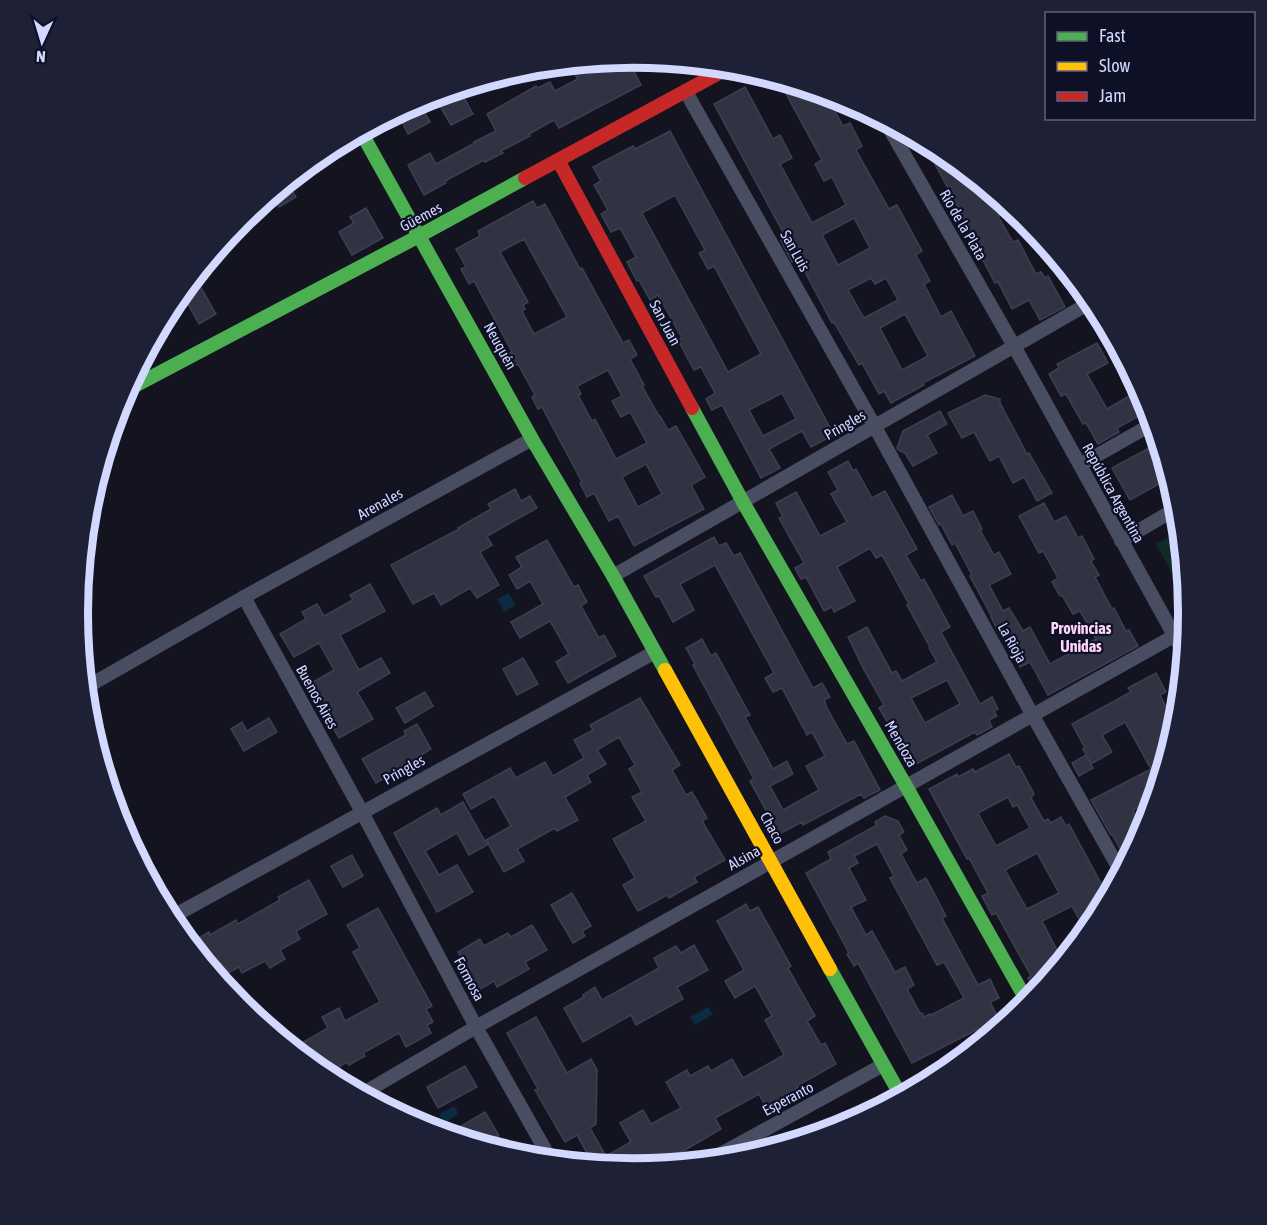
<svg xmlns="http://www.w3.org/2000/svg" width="1267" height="1225" font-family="'Asap Condensed',sans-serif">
  <rect width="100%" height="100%" fill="#131420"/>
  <polygon fill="#112b26" points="1181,530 1188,602 1156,544"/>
  <g fill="#0a2b40">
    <polygon points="509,593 516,605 504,612 497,599"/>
    <polygon points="708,1007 713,1014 695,1025 690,1017"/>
    <polygon points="454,1106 459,1114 444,1123 439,1114"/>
  </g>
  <g fill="#313242" stroke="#3e3f53" stroke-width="1.5" fill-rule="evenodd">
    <polygon points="627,58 641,85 559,128 554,120 529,134 530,136 501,151 503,153 485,162 484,160 445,181 446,183 424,195 408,165 430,153 436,164 475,143 474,142 496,131 487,114 536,86 538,88 550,82 555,91 578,79 574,73 593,63 595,67 610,59"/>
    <path d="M778,79L819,91L823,99L827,97L843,126L850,123L862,146L856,150L889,209L897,205L922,251L916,255L930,281L924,284L941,317L951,311L975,356L923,383L924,385L891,403L884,391L879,394L862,363L859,365L834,322L832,323L798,259L792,262L781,241L786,238L714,104L745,87L773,139L780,135L792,158L780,164L812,223L846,205L832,177L824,181L815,164L822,160ZM854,218L870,248L838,265L822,235ZM871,278L875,284L886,278L898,300L864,318L848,290ZM905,314L928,356L902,370L880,328Z"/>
    <polygon points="462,94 473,114 451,125 440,106"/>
    <polygon points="418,101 430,122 408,134 397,112"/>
    <path d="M670,131L834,435L811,447L802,431L769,449L780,468L761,478L722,405L712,410L706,399L715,393L701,367L694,370L678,340L682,338L658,295L650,300L639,280L637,281L627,262L636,257L620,228L611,232L601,214L608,210L594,185L601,181L593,167L633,146L635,149ZM675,195L705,250L699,253L708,269L714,266L761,354L728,372L642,213ZM782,393L796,419L763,436L749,410Z"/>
    <polygon points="922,140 942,151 1010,207 1005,209 1006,212 998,216 1013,242 1018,240 1036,274 1041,272 1045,278 1048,276 1065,307 1040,320 1029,300 1012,309 998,282 995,283 975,245 978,244"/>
    <polygon points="288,183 296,197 279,207 272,194"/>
    <path d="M533,201L537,208L545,204L580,269L582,268L623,343L629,340L637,355L630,359L644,385L642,386L659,416H660L668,430L676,426L705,477L691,485L704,509L634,546L618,516L609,521L594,493L587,497L580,483L582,482L542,407L538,409L532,397L535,395L518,364L515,366L508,354L512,352L474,281L469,284L461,269L466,267L456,249L480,236L478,231ZM524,239L567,317L534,334L522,311L525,309L523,305L528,302L500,252ZM608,370L622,396L612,401L621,417L630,412L647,443L616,459L595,419L592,421L578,395L581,394L577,386ZM646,464L662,494L638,507L622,477Z"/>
    <polygon points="366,208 383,238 352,255 339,232 354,223 350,217"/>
    <polygon points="200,286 216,314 199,324 183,295"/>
    <polygon points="1097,343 1108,363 1087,374 1107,409 1141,389 1147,400 1150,410 1117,428 1119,432 1098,444 1086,423 1083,424 1066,394 1061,396 1049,374 1059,368 1057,364"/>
    <polygon points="985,395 1000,399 1000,403 1027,454 1029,453 1052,493 1037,501 1024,477 1013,483 999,456 990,461 974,432 962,438 948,413"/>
    <polygon points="940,411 947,424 927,435 937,453 913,466 905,453 898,450 897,448 903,431"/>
    <polygon points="1160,442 1170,478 1130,500 1112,468"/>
    <path d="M848,461L853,471L856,469L872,498L885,491L917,549L906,555L921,581L924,579L950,627L941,632L980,704L992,697L998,709L994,711L997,716L989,720L992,727L977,735L975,732L916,764L893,722L889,725L879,708L884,705L864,670L848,637L867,627L892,673L896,671L902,681L937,662L929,648L930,647L907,605L909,604L882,555L876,558L870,548L837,567L855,601L834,612L832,607L824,611L806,577L801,579L795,568L804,563L779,518L783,517L776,503L796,492L820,536L847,522L831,494L838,490L828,472ZM947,680L960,704L925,723L911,698Z"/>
    <polygon points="515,489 521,501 530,496 537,508 487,536 492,545 480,552 499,585 477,598 470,588 441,605 434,593 413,604 391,565 459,529 458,528 491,509 488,504"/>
    <polygon points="952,495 963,516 973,511 982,529 980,530 994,555 999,552 1011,574 989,585 1003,611 1009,608 1023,631 1030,627 1050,664 1096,639 1080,611 1073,614 1062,595 1060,596 1052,582 1058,578 1043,551 1039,553 1019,516 1044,503 1054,522 1066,516 1078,538 1082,536 1094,559 1091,561 1099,575 1095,577 1112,609 1114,608 1126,631 1129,630 1138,646 1048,695 1030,662 1020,667 1002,634 1000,635 991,617 992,617 970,576 972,575 955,543 952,545 941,524 939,525 929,507"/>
    <polygon points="714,537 719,546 726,543 734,556 740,553 813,688 822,683 830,697 824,700 827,708 847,744 854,741 880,790 864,798 861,794 803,825 802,822 779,834 750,781 754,779 693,665 695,664 686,648 702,639 711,656 716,653 750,715 745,717 773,769 787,761 793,774 770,786 783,810 819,790 806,766 825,756 812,732 807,735 782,688 773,692 765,678 774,673 715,565 680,584 694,610 673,622 659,596 656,597 644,576"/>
    <polygon points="547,540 574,587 578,585 587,602 581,606 599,638 604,635 616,656 568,683 556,662 569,654 550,621 520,638 511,622 543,604 530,581 517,589 509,575 522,567 516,557"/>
    <polygon points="370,584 385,611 340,635 359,670 381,658 390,673 357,692 373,719 339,738 308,685 334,670 319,643 294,657 280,634 306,619 302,612 317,604 324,616 353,600 350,595"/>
    <polygon points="523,658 538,684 517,695 503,669"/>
    <polygon points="1156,673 1166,692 1160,695 1176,727 1155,799 1133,810 1144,831 1127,862 1112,834 1111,835 1091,800 1151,769 1125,722 1102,735 1112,752 1091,764 1083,749 1085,748 1072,724 1131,692 1128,688"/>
    <polygon points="425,692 433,706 405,723 396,708"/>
    <polygon points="640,698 680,765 672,770 686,795 692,792 707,818 702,821 725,860 694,877 697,882 669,898 667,895 638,911 623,885 635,878 613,839 646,821 632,797 642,792 629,769 635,765 619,737 597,750 606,764 587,775 591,782 565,797 578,820 557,831 555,828 517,849 524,861 504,872 486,840 511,826 494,796 471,809 463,794 510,768 516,778 545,762 553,776 584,758 574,740 593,730 590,725"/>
    <polygon points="269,718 277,732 244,751 231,729 242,722 247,731"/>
    <polygon points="417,724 431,749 408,763 409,764 376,783 362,759 406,735 404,731"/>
    <path d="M1009,754L1016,767L1019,766L1034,794L1031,798L1044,821L1048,819L1051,823L1061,817L1066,826L1069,824L1102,885L1104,883L1110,894L1095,921L1086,932L1072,906L1042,921L1059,954L1052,958L1057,968L1040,988L1035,991L1028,978L1031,976L996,913L992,915L982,896L988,893L969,858L967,859L929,789L957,774L958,777L973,769L975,772ZM1008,797L1013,807L1017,805L1030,828L996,846L978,813ZM1037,853L1059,893L1027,909L1005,870Z"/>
    <polygon points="1086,755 1093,768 1079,776 1072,763"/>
    <polygon points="463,802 487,845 469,855 457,833 425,851 439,875 457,865 473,892 437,912 394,833 437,808 441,815"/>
    <path d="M885,816L898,821L904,832L899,835L907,850L901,854L917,883L926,878L946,916L942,918L978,985L990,979L999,998L990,1002L1002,1025L986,1039L980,1028L912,1063L858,963L854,966L847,954L849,953L806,873L831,859L828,852L877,825L875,822ZM877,844L894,876L890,878L937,965L944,962L964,998L931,1015L930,1014L924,1017L922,1013H920L907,989L914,985L905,967L895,972L872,931L866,935L851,907L866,900L849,868L858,863L854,856Z"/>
    <polygon points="352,855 363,876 343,887 331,866"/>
    <polygon points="309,880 327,914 296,931 300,939 280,950 285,959 270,968 265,961 242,973 239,967 218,978 189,943 209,932 210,935 236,920 238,924 280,900 278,897"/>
    <polygon points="572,893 591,926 582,931 585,936 573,943 551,905"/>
    <polygon points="746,904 750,911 758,907 791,966 788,968 815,1016 807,1021 821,1045 825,1043 836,1064 797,1086 798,1088 766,1107 759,1094 715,1118 721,1129 658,1166 633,1168 593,1164 577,1135 565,1142 535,1090 538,1089 507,1033 536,1017 567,1073 591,1059 597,1070 596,1124 590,1128 606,1156 631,1142 620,1123 643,1110 651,1124 681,1108 666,1082 687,1070 690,1076 708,1066 711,1071 732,1059 743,1078 784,1055 765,1020 772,1016 755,986 735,998 725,981 744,970 717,921"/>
    <polygon points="378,908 432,1006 426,1009 433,1022 427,1025 431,1033 406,1047 399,1033 363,1053 365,1056 349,1065 347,1062 325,1075 293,1048 328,1028 322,1017 339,1008 345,1021 380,1002 353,952 360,948 347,925"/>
    <polygon points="532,925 547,950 525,962 529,969 497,987 494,981 479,990 458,952 480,939 484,946 508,933 511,937"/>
    <polygon points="694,945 708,970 677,987 683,999 636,1025 631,1015 583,1042 564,1008 584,997 583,995 595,987 602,1000 659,968 654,958 676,946 681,953"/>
    <polygon points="465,1066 477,1087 438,1108 427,1087"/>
    <polygon points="485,1112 499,1136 483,1145 461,1138 456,1129"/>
  </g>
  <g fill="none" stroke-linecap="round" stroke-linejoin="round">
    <g stroke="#484d61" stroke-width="14">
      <polyline points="686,92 875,427 1033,716 1121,872"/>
      <polyline points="884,119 1014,346 1185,655"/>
      <polyline points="1080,465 1154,423"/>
      <polyline points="1121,541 1179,507"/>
      <polyline points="613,576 1093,301"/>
      <polyline points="244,597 362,812 476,1027 551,1160"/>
      <polyline points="85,688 244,597 532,439"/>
      <polyline points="170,918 655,652"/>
      <polyline points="362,1094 476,1027 1174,636"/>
      <polyline points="708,1161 883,1065"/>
    </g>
    <g stroke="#4caf50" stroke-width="14">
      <polyline points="361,132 532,439 613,576 665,670"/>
      <polyline points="125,391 419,236 525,178"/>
      <polyline points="692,408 743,502 906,786 1028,1003"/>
      <polyline points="830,969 901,1096"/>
    </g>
    <polyline stroke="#ffc107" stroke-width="14" points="665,670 830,969"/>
    <g stroke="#c62828" stroke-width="14">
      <polyline points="558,160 692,408"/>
      <polyline points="525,178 730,67"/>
    </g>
  </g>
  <g text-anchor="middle" stroke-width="4.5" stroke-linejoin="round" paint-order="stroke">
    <g font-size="15" fill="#d3d8ff" stroke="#0e1025">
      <text transform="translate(421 217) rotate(-28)" y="5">Güemes</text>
      <text transform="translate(963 225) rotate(60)" y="5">Río de la Plata</text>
      <text transform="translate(795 251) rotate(61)" y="5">San Luis</text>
      <text transform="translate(665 323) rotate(62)" y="5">San Juan</text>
      <text transform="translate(500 346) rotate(61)" y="5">Neuquén</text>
      <text transform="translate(845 425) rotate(-30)" y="5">Pringles</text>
      <text transform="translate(1113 493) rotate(61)" y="5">República Argentina</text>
      <text transform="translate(380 504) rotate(-29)" y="5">Arenales</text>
      <text transform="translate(1012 643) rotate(61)" y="5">La Rioja</text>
      <text transform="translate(317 697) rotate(61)" y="5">Buenos Aires</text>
      <text transform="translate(901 744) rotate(60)" y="5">Mendoza</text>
      <text transform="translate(404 770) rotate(-29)" y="5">Pringles</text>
      <text transform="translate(772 828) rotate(61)" y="5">Chaco</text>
      <text transform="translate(744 858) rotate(-29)" y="5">Alsina</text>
      <text transform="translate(469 979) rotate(62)" y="5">Formosa</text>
      <text transform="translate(788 1099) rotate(-28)" y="5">Esperanto</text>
    </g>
    <g font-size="16" font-weight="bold" fill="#ffd5fa" stroke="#0e1025">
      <text x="1081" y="634">Provincias<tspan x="1081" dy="18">Unidas</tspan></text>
    </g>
  </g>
  <path d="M0 0H1267V1225H0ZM88 613a545 545 0 1 1 1090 0a545 545 0 1 1-1090 0Z" fill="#1e2036" fill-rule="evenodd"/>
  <path fill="none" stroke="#d3d8ff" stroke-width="8" d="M88 613a545 545 0 1 1 1090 0a545 545 0 1 1-1090 0Z"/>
  <rect x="1045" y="12" width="210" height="108" fill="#0e1025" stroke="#5d607c" stroke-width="1.5"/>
  <rect x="1057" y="32" width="30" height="9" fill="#4caf50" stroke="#5d607c" stroke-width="1.5"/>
  <text x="1099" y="42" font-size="18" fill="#d3d8ff">Fast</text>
  <rect x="1057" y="62" width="30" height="9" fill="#ffc107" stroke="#5d607c" stroke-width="1.5"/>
  <text x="1099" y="72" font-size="18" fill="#d3d8ff">Slow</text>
  <rect x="1057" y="92" width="30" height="9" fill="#c62828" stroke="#5d607c" stroke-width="1.5"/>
  <text x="1099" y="102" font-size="18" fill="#d3d8ff">Jam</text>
  <g transform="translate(42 42) rotate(184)" stroke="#0e1025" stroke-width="4.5" paint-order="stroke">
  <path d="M0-4.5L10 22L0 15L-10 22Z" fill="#d3d8ff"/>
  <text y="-9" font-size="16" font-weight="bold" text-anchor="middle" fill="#d3d8ff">N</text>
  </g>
</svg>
